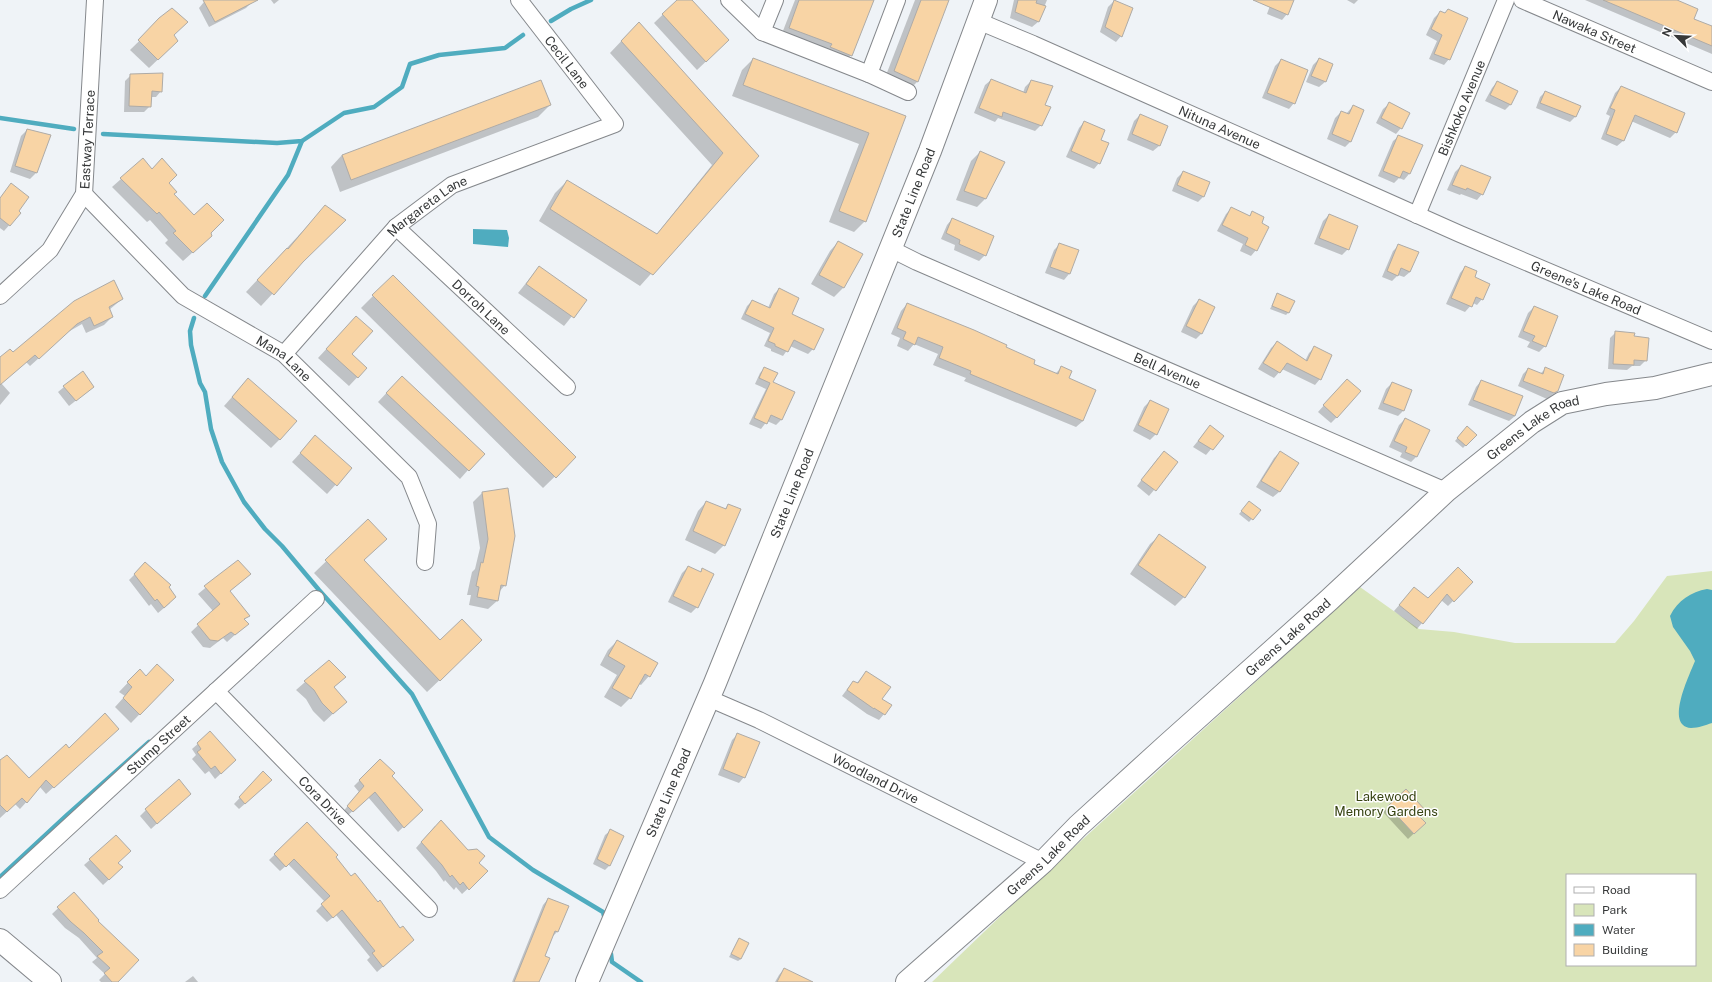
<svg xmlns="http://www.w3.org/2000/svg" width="1712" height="982" font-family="'Public Sans',sans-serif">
  <rect width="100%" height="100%" fill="#eff3f7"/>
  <path fill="#d8e5ba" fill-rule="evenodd" d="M1712,571V982H932L1038,880L1360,587L1419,629L1454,632L1515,643H1615L1634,621L1667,576ZM1567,875H1695V965H1567Z"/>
  <g fill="#4facbf">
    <polygon points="473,229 507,230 509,238 508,247 473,244"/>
    <path d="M1707,589L1712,590V723C1705,725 1699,728 1691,728C1664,726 1690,674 1695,661L1690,651L1673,627L1670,616C1678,600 1691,592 1707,589Z"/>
  </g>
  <g fill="#0003">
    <polygon points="210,0 250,0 251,3 246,8 209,27 199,8 204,2"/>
    <polygon points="271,0 279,0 274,4"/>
    <polygon points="678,0 691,0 719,49 697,70 654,23"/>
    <polygon points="795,0 873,0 851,55 843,64 781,36"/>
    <polygon points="915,0 948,0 917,82 906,93 883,83"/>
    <polygon points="1014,0 1047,0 1038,22 1032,27 1010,18"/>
    <polygon points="1272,0 1293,0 1287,14 1282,20 1267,14"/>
    <polygon points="1347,0 1358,0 1354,4"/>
    <polygon points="1585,0 1674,0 1693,19 1712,27 1712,54"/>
    <polygon points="1114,1 1121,36 1116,42 1100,32 1108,7"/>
    <polygon points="172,9 173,36 168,50 149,68 130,50"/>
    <polygon points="1440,12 1449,59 1444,65 1429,59 1437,41 1426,35 1434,18"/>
    <polygon points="627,35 757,156 640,286 539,221 555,193 567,181 656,235 712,165 610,53"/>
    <polygon points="753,59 905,116 865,221 854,232 829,222 859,144 732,96 742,70"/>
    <polygon points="1319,59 1325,82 1319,87 1306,82 1313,65"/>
    <polygon points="1281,60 1294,103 1289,109 1262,98 1275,66"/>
    <polygon points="131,75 161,91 156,97 151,97 150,106 144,112 124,112 125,81"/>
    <polygon points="991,80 1023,93 1025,87 1031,81 1044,105 1041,125 1035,131 998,118 995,122 974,113 985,85"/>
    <polygon points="1497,82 1517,92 1510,105 1505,110 1485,101 1492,88"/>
    <polygon points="1621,87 1676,132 1670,138 1631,121 1623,141 1617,146 1601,139 1610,116 1606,114 1615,93"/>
    <polygon points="1545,92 1579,107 1575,117 1570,122 1536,108 1540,97"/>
    <polygon points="1389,104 1401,128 1396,134 1376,123 1383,109"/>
    <polygon points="550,105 538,117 340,192 331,167 342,155"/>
    <polygon points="1353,106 1351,141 1345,147 1327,139 1335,118 1341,112 1346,114"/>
    <polygon points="1140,115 1167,126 1159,146 1153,151 1127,140 1134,121"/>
    <polygon points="1084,122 1100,141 1099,163 1094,169 1066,157 1079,128"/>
    <polygon points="27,130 50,136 36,173 30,179 10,172 21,136"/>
    <polygon points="1399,136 1421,145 1409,174 1404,180 1399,178 1394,183 1378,176 1393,141"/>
    <polygon points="980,152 986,198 977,207 956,200 971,161"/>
    <polygon points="1461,166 1482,194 1477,200 1461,194 1460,195 1447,190 1455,172"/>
    <polygon points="151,170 167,183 173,194 209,233 202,244 183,261 165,243 168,240 150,220 147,222 112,187 121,179"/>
    <polygon points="1183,172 1204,196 1198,202 1172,191 1177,178"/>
    <polygon points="11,185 17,212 20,213 4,231 0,228 0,198"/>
    <polygon points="326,206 302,262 261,306 246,292"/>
    <polygon points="1232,208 1249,216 1252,213 1260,224 1256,250 1251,256 1240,251 1243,244 1217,231 1226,214"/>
    <polygon points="1329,215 1357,227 1348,249 1342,255 1314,244 1323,221"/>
    <polygon points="952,219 985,255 979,261 954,250 955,245 941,239 947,225"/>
    <polygon points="838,242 862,255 843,288 834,297 811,284 830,251"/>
    <polygon points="1060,244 1078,251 1069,274 1064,280 1045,273 1054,250"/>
    <polygon points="1399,245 1410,272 1404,277 1398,275 1392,281 1382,277 1393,251"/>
    <polygon points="539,267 585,300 564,326 518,293"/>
    <polygon points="1465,267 1473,278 1482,299 1477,305 1473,303 1465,312 1446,304 1460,273"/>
    <polygon points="393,276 575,457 543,488 361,308"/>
    <polygon points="779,289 791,314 813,349 808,354 790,346 783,356 771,351 771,349 764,346 770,333 741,319 747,306 752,301 768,308 774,294"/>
    <polygon points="1277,295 1288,313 1286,315 1270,309"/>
    <polygon points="122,299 109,310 112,317 104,325 86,333 82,324 68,332 30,366 26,362 1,383 10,393 0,405 0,359"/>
    <polygon points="1199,300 1202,333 1196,339 1181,332 1193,306"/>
    <polygon points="907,304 1055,374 1061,368 1068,379 1083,421 1076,427 964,381 966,378 933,365 938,354 914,344 908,351 897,346 900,338 891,334 901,311"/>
    <polygon points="1534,307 1545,346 1539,352 1527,347 1530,342 1518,337 1528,313"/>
    <polygon points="356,317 351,354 366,368 349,386 318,358"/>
    <polygon points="1616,332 1633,337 1646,360 1640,366 1632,366 1627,370 1608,369 1610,338"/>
    <polygon points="1277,342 1305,361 1309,353 1314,348 1320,379 1315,385 1282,369 1274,378 1258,369 1271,348"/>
    <polygon points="765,368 772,383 794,393 781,420 776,425 767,421 761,429 749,424 766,389 755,384 760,373"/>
    <polygon points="1528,369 1540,374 1545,369 1557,391 1547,399 1518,386 1523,374"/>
    <polygon points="248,379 280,439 271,448 224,406"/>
    <polygon points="1481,381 1515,416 1509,421 1468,405 1476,387"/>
    <polygon points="1392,383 1403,411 1398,416 1378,409 1386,389"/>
    <polygon points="393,386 468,470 460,479 378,402"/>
    <polygon points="1341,386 1337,417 1331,423 1318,412"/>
    <polygon points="64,387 93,387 69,406 58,392"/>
    <polygon points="1150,401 1156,434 1150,440 1133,431 1144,407"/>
    <polygon points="1405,419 1416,457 1411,462 1400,457 1402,453 1389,447 1399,425"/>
    <polygon points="1210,426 1222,436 1206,455 1193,447"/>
    <polygon points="1464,430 1475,435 1463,448 1455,441"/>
    <polygon points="315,437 351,468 327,494 292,462"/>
    <polygon points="1280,452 1297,463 1279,492 1273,497 1256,487 1274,458"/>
    <polygon points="1158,458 1177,462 1149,496 1137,486"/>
    <polygon points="507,489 505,585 499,592 497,601 488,609 469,605 471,595 467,595 472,572 475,569 480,548 473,502 482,493"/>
    <polygon points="706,502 724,510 728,505 724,545 715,554 685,540 698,511"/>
    <polygon points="1247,505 1259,511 1249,522 1239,514"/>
    <polygon points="368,521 363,561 440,642 469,652 427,692 314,573"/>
    <polygon points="1159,536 1204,568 1184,597 1175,606 1130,574 1150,544"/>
    <polygon points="238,561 250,574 229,592 249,615 244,620 247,624 227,642 223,638 210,648 203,647 191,632 213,611 198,594"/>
    <polygon points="145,564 167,587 170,603 158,613 151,604 149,606 129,580"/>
    <polygon points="688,567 699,573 703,569 697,607 691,613 668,602 682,573"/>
    <polygon points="1472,582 1448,606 1441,600 1417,629 1394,611 1414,588 1428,599"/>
    <polygon points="617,641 649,676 641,685 639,684 630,698 621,707 604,697 617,675 600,665 608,650"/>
    <polygon points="329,661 344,677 333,688 337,710 324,722 313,711 306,699 296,690"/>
    <polygon points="139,671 145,677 173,680 131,723 115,707 125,696 119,692"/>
    <polygon points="866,672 881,700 884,714 879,720 867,714 842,696 848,688 853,682 856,684"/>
    <polygon points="210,733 229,766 215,779 209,771 205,774 192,759 196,755 192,749"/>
    <polygon points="738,734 744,777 739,783 718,775 732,740"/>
    <polygon points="111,735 46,794 40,787 20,809 15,804 0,818 0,762 28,779 69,749"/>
    <polygon points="380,760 416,815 398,832 368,797 346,817 342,813 359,792 354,786"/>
    <polygon points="263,773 265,786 239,809 234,804"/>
    <polygon points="1405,791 1419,817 1425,823 1408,839 1383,812"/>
    <polygon points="184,799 151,829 140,816 146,810"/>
    <polygon points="307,824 407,945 377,972 367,960 370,957 336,915 327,922 316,911 325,902 288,864 280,871 269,860"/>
    <polygon points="435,826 487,871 462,894 456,887 454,890 445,880 444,882 436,871 416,848"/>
    <polygon points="610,831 623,837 609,866 605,870 593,864 605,835"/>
    <polygon points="116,837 116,873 103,885 84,865"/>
    <polygon points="74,893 97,921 116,982 101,982 99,980 105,974 92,962 97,958 79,938 65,928 52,914"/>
    <polygon points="548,899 568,907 557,932 551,938 543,956 538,982 512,982 543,905"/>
    <polygon points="739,939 741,959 738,961 729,957"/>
    <polygon points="784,969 811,982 775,982 779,975"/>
    <polygon points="193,976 198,982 185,982"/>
  </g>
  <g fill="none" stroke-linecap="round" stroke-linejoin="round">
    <g stroke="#4facbf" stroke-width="4.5">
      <polyline points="551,21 571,9 591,0"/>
      <polyline points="0,118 74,129"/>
      <polyline points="103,134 277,143 302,141 344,113 374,107 402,87 410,64 439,55 505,48 523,35"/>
      <polyline points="205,296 288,175 302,141"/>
      <polyline points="194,318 190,331 191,345 200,383 205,392 211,429 222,462 244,502 265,529 282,546 319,590 412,694 489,837 533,870 603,912 604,916"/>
      <polyline points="0,877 66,816 149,742"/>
      <polyline points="611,954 612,962 641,982"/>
    </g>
  </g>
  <g fill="#f8d4a5" stroke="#aeaba7">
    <polygon points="203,0 258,0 215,22"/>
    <polygon points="677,0 692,0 729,40 706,62 662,14"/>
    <polygon points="799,0 874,0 852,56 830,47 832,44 789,28"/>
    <polygon points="921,0 949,0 918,82 894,71"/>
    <polygon points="1018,0 1037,0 1036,3 1046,6 1039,22 1015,12"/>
    <polygon points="1114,0 1133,8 1122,37 1105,27"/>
    <polygon points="1253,0 1294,0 1288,15"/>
    <polygon points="1603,0 1677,0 1698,9 1694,19 1712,26 1712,46"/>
    <polygon points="172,8 188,22 174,35 178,41 158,60 138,40 159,18"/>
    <polygon points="1448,9 1468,18 1450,60 1434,54 1442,35 1431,29 1440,11 1445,13"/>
    <polygon points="639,22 759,156 653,275 550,209 567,180 657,234 723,153 621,41"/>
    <polygon points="753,58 906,116 866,222 839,211 869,133 743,85"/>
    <polygon points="1319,58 1333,64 1326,82 1311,76"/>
    <polygon points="1281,59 1308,70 1295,104 1267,93"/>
    <polygon points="163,73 162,92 152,91 151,107 129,106 130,74"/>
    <polygon points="991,79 1026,93 1031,80 1053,86 1045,105 1051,107 1042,126 1003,112 1002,117 979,108"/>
    <polygon points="541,80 551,105 351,180 342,155"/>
    <polygon points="1497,81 1518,91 1511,105 1490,95"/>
    <polygon points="1621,86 1685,113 1677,133 1635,115 1624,141 1606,134 1615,110 1610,108"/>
    <polygon points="1545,91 1581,106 1576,117 1540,103"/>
    <polygon points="1389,102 1410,113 1402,129 1381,118"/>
    <polygon points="1353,105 1364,110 1351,142 1332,134 1341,111 1349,114"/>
    <polygon points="1140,114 1168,126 1160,146 1132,134"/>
    <polygon points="1084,121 1105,130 1101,140 1109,143 1100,164 1071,151"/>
    <polygon points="27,129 51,135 37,173 15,166"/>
    <polygon points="1398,135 1423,145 1410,174 1403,171 1400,178 1383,171"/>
    <polygon points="980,151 1005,162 986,199 964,191"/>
    <polygon points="143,158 152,169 162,158 177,175 169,183 177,192 174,194 194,215 207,203 224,220 211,233 212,236 193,253 173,233 176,231 159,212 157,214 120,178"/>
    <polygon points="1461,165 1491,177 1483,195 1467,188 1466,190 1452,185"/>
    <polygon points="1183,171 1210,182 1204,197 1177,185"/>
    <polygon points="11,183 29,197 19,211 21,213 10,226 0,218 0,198"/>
    <polygon points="325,205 346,220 303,262 274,295 257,280 287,248 288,249"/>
    <polygon points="1231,207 1250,216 1252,211 1264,217 1262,223 1269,227 1257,251 1245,245 1248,238 1222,225"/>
    <polygon points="1329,214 1358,226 1349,250 1319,238"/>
    <polygon points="952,218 994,236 986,256 959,244 960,240 946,233"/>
    <polygon points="838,241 863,254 844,288 819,275"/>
    <polygon points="1059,243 1079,250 1070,274 1050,267"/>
    <polygon points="1398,244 1419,252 1410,272 1401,268 1398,276 1387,271"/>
    <polygon points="539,266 587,300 574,318 526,284"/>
    <polygon points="1465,266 1477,271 1475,277 1490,284 1483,300 1476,297 1472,307 1451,298"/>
    <polygon points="393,275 576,457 556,478 372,295"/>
    <polygon points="114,280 123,299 109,307 113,317 94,326 90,317 77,324 39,359 35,355 0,385 0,357 10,349 13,352 74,301"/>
    <polygon points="779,288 799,298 792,314 824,329 814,350 794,340 788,352 775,346 775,344 768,341 774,328 745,314 752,300 770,308"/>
    <polygon points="1277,293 1295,301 1289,313 1272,306"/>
    <polygon points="1199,299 1215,307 1202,334 1186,326"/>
    <polygon points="907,303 974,330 1007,345 1006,347 1035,360 1034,364 1058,374 1061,366 1072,371 1069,378 1096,390 1083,421 970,374 971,371 939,358 943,347 918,337 915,345 903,339 906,332 897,328"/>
    <polygon points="1534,306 1558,316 1546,347 1532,341 1535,336 1523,331"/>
    <polygon points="356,316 373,331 352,354 367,368 358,378 326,349"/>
    <polygon points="1615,331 1635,333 1634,336 1649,338 1647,361 1634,360 1634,365 1613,364"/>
    <polygon points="1277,341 1307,361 1314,346 1332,355 1321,380 1287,363 1280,373 1263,363"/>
    <polygon points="764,367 778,373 773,382 795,392 782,420 771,415 767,424 754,418 770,383 759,378"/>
    <polygon points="1545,367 1564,375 1558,391 1554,393 1523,381 1528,368 1543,374"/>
    <polygon points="83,371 94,387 76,401 63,386"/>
    <polygon points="402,376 485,454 469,471 386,393"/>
    <polygon points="248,378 297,421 280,440 232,397"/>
    <polygon points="1347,379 1361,391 1337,418 1323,405"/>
    <polygon points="1481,380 1523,396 1515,416 1473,400"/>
    <polygon points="1392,382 1412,390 1404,411 1383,403"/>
    <polygon points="1150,400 1169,409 1157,435 1138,425"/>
    <polygon points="1405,418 1430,430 1417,457 1405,452 1407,447 1394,441"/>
    <polygon points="1210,425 1224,436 1213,450 1198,441"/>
    <polygon points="1467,426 1477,435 1466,446 1457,438"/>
    <polygon points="315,435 352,468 337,486 300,453"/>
    <polygon points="1164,451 1178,462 1156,491 1141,480"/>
    <polygon points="1280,451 1299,463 1280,492 1261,481"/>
    <polygon points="508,488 515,536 506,586 501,585 498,601 477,597 479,587 476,586 481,562 483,563 488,539 482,492"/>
    <polygon points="706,501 726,509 728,504 741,509 725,546 693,531"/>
    <polygon points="1249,501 1261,510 1253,520 1241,511"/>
    <polygon points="368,519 387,539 364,560 440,640 462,619 482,640 440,681 325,560"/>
    <polygon points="1159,534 1206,567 1185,598 1138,565"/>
    <polygon points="238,560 251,574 230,591 250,616 244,619 249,624 235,635 231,632 218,641 210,640 197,624 220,604 204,586"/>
    <polygon points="145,562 171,585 169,587 176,597 164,608 157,599 155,601 134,574"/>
    <polygon points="688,566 701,572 702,568 714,574 698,608 673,596"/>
    <polygon points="1458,567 1473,582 1454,602 1447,594 1423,624 1399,605 1414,587 1428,598"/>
    <polygon points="617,640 658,663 650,677 645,674 631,699 612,688 625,666 608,656"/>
    <polygon points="329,660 346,677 334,687 347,702 333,714 322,703 314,690 304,681"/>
    <polygon points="157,664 174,680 140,715 123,698 132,687 127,682 140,669 146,676"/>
    <polygon points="866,671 891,687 882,699 892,705 885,715 874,708 874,709 847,690 853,681 858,683"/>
    <polygon points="105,713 119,729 54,788 46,780 27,803 22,798 7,812 0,805 0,760 7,755 29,778 66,744 69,748"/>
    <polygon points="210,731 236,760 221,774 215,766 211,769 197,752 201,749 197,743"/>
    <polygon points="737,733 760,742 745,778 723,769"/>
    <polygon points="380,759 395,773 392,776 423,810 404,828 375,792 353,812 347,806 364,786 359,780"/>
    <polygon points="263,771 272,780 245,804 239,797"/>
    <polygon points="179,779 191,794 157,824 145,809"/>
    <polygon points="1406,789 1426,811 1420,817 1426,823 1414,834 1388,806"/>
    <polygon points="441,820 468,850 477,849 485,856 479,863 488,871 469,890 463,882 460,885 452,875 450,877 442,865 421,842"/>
    <polygon points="307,822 338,855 336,857 351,876 355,873 378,902 380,900 400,928 403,926 414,940 383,967 372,953 375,951 342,910 333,918 321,904 330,896 294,859 286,867 274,854"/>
    <polygon points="610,829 624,836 610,866 597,859"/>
    <polygon points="116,835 131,851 118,863 123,867 109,880 89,859"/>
    <polygon points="74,892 99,920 98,921 139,960 118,982 112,982 104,973 110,968 97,956 103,952 84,933 71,922 57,907"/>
    <polygon points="548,898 569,906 558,932 555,931 545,956 550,958 539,982 514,982"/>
    <polygon points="739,938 749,943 741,959 731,954"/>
    <polygon points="784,968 813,982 777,982"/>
  </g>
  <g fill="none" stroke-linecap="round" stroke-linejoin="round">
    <g stroke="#85888c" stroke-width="18">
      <g id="street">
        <polyline points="729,0 762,32 869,74 908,92"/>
        <path id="s1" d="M1522,0L1712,82"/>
        <path id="s2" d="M978,21L1033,44L1460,234L1712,341"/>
        <polyline points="762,32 775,0"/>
        <polyline points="869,74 897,0"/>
        <path id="s3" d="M84,194L183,296L284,354L409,477L428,524L425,562"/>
        <path id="s4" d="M1417,215L1506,0"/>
        <path id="s5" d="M396,227L567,387"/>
        <path id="s6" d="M891,249L917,262L1446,491"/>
        <path id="s7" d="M0,296L50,250L84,194L95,0"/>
        <path id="s8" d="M284,354L396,227L452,185L615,124L519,0"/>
        <path id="s9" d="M216,691L429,909"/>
        <path id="s10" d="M708,698L759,720L1043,862"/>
        <path id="s11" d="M0,890L316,599"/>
      </g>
    </g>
    <g stroke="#85888c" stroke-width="24">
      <g id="secondary">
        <polyline points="0,940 50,982"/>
        <path id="s12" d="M587,982L715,683L930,151L986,0"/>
        <path id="s13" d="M907,982L1043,862L1078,826L1167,745L1329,600L1446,491L1532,422L1562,403L1606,394L1655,388L1712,374"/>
      </g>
    </g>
    <use href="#street" stroke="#fff" stroke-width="16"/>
    <use href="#secondary" stroke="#fff" stroke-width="22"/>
  </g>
  <g text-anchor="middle" stroke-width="3" stroke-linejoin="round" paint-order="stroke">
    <g font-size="13" fill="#363839" stroke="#fff">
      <text dy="5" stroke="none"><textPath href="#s1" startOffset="79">Nawaka Street</textPath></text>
      <text transform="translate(567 62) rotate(52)" y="5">Cecil Lane</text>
      <text dy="5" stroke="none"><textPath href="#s4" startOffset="116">Bishkoko Avenue</textPath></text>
      <text dy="5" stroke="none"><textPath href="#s2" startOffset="264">Nituna Avenue</textPath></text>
      <text dy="5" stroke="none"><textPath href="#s7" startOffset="188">Eastway Terrace</textPath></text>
      <text dy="5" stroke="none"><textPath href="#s12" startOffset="854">State Line Road</textPath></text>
      <text dy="5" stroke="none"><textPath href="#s8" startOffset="207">Margareta Lane</textPath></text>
      <text dy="5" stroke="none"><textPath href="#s2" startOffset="664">Greene's Lake Road</textPath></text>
      <text dy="5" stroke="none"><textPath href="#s5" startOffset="117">Dorroh Lane</textPath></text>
      <text dy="5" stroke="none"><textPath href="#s3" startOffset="261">Mana Lane</textPath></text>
      <text dy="5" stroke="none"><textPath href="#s6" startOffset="302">Bell Avenue</textPath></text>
      <text dy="5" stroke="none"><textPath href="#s13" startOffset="838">Greens Lake Road</textPath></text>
      <text dy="5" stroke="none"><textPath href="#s12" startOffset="530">State Line Road</textPath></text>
      <text dy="5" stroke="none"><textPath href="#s13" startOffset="514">Greens Lake Road</textPath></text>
      <text dy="5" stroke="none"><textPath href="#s11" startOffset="215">Stump Street</textPath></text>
      <text dy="5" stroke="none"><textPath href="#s10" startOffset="186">Woodland Drive</textPath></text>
      <text dy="5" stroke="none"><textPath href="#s12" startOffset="206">State Line Road</textPath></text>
      <text dy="5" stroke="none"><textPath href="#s9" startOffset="153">Cora Drive</textPath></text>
      <text dy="5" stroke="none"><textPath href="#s13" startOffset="190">Greens Lake Road</textPath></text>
    </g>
    <g font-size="13" fill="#384413" stroke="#fff">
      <text x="1386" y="801">Lakewood<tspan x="1386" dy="15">Memory Gardens</tspan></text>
    </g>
  </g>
  <rect x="1566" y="874" width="130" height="92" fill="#ffffff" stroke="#afafb0"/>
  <rect x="1574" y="887" width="20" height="6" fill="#ffffff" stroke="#afafb0"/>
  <text x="1602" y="894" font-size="12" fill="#363839">Road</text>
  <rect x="1574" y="904" width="20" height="12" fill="#d8e5ba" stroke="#afafb0"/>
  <text x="1602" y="914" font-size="12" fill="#363839">Park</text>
  <rect x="1574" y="924" width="20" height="12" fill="#4facbf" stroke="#afafb0"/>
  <text x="1602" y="934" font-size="12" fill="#363839">Water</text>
  <rect x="1574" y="944" width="20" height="12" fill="#f8d4a5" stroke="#afafb0"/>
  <text x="1602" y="954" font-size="12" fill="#363839">Building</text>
  <g transform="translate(1676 36) rotate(294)" stroke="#ffffff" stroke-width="3" paint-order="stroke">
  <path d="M0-3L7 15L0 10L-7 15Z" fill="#363839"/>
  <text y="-6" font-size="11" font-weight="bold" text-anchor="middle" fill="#363839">N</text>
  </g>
</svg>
